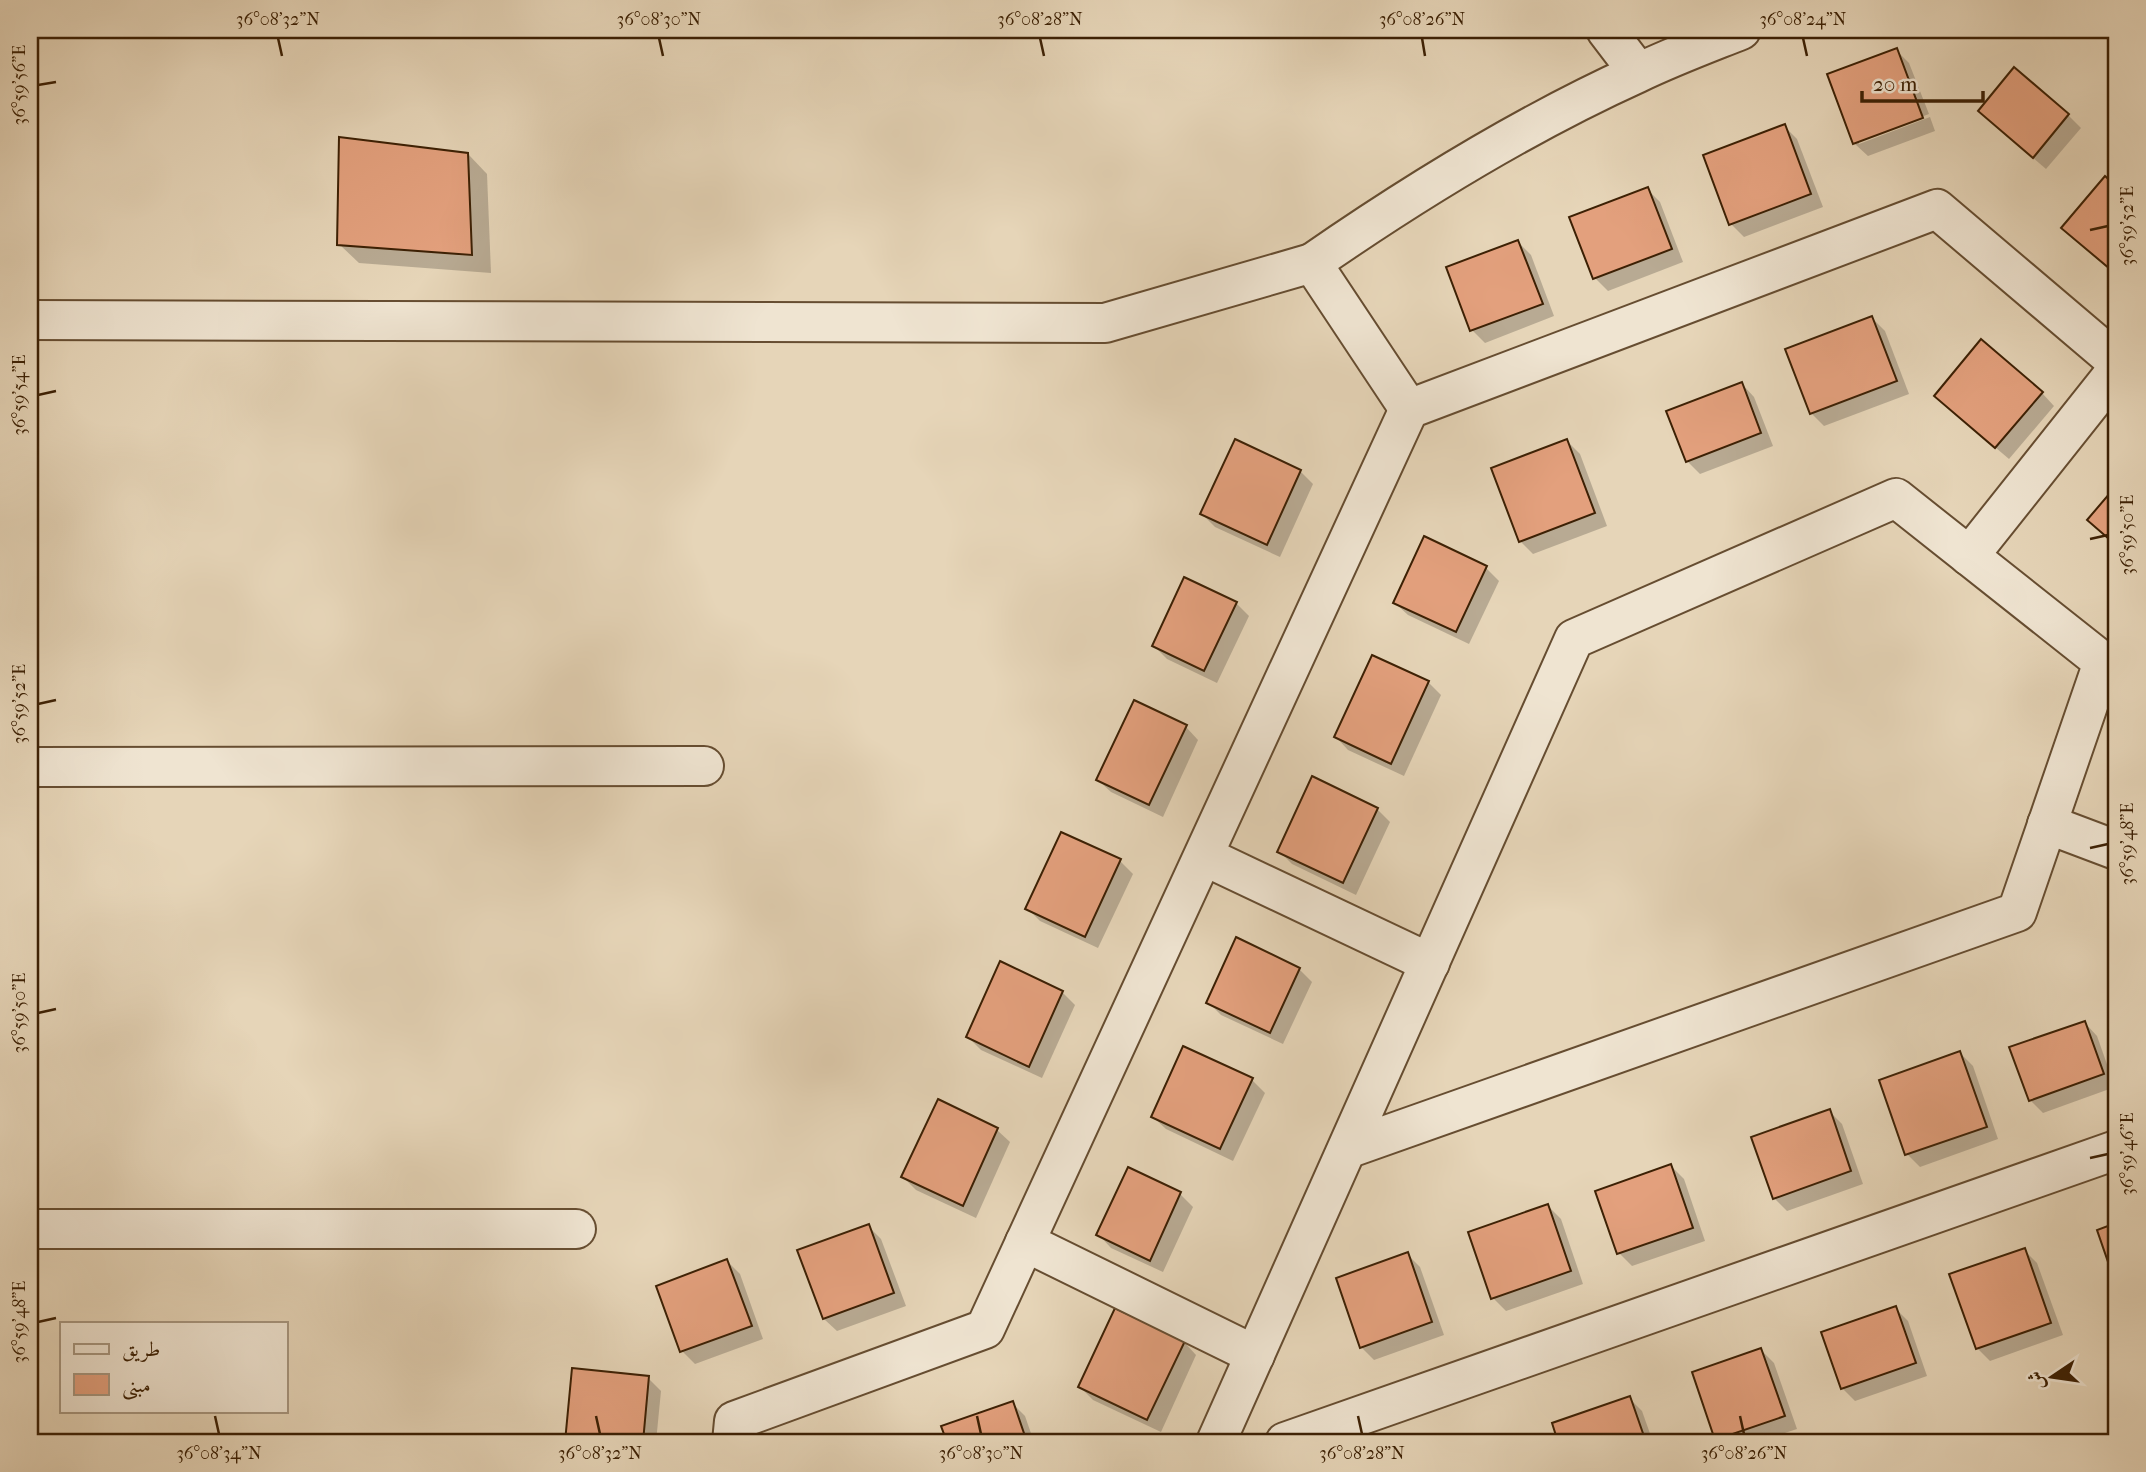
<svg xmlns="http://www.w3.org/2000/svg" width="2146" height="1472" font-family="'IM FELL French Canon',Amiri,serif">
  <rect width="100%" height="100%" fill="#e6d5b8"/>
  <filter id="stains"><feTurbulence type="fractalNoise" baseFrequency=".00286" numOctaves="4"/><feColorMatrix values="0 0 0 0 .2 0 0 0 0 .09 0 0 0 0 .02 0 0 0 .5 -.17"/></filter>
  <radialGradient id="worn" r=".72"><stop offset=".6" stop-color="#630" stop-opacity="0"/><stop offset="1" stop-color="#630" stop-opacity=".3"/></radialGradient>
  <g fill="#0003">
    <polygon points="1896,50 1909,63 1929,114 1859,140 1859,144 1930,117 1935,131 1868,156 1855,144 1829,75"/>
    <polygon points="2068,115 2081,128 2046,169 1993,124"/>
    <polygon points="1784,126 1797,139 1823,207 1744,237 1731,224 1705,156"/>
    <polygon points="468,154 487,174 491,273 359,263 339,244"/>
    <polygon points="1647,189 1660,202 1683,262 1608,291 1595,278"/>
    <polygon points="1518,242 1531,255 1554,316 1485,343 1472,330 1448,268"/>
    <polygon points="1872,318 1885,331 1909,394 1824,426 1811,413"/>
    <polygon points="1742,384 1754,397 1773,446 1700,474 1687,461"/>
    <polygon points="2042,393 2054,406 2009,459 1949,408"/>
    <polygon points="1567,441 1580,454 1607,526 1533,554 1520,541"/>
    <polygon points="1300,471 1313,484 1280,557 1215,527 1202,514"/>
    <polygon points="1486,568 1499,581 1469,644 1408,615 1395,603"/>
    <polygon points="1236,603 1249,616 1217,683 1167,659 1154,646"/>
    <polygon points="1428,682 1441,695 1404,776 1348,750 1336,737"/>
    <polygon points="1186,727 1198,740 1163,817 1111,792 1098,780"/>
    <polygon points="1377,809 1390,822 1356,895 1292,864 1279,851"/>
    <polygon points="1120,861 1133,874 1098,948 1040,921 1027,908"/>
    <polygon points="1299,969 1312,982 1283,1044 1221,1015 1208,1002"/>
    <polygon points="1062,992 1075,1005 1042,1078 981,1050 968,1037"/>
    <polygon points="2085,1023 2097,1036 2115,1087 2043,1113 2030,1100"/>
    <polygon points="1960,1053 1973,1066 1998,1139 1920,1167 1907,1154"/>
    <polygon points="1252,1080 1265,1093 1233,1161 1166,1129 1153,1117"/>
    <polygon points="938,1102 997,1130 1010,1142 976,1218 916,1190 903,1177"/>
    <polygon points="1829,1111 1842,1124 1863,1184 1787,1211 1774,1198"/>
    <polygon points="1671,1166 1684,1179 1705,1241 1632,1266 1619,1253"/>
    <polygon points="1180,1194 1193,1207 1163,1272 1111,1248 1099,1235"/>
    <polygon points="1548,1206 1561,1219 1583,1284 1506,1311 1493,1298"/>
    <polygon points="868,1226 881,1239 906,1306 837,1331 824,1319 800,1251"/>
    <polygon points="2024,1250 2037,1263 2063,1335 1990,1361 1977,1348"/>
    <polygon points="1407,1254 1420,1267 1444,1335 1374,1360 1361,1347"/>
    <polygon points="727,1261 740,1274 763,1339 695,1364 682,1351 658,1287"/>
    <polygon points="1895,1308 1908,1321 1927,1376 1855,1401 1842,1388"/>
    <polygon points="1184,1342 1196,1355 1161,1432 1093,1400 1080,1387"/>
    <polygon points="1761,1350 1774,1363 1797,1429 1758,1442 1720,1442 1717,1439"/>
    <polygon points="574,1370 648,1378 661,1391 656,1442 567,1442"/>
    <polygon points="1629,1398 1642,1411 1653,1442 1560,1442 1554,1424"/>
    <polygon points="1012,1403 1025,1416 1034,1442 948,1442 943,1427"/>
  </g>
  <g fill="#e3a07d" stroke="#3c2004" stroke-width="2">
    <polygon points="1897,48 1923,118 1853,144 1827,74"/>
    <polygon points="2014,67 2069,114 2033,158 1978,111"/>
    <polygon points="1785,124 1811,194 1729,225 1703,155"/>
    <polygon points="339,137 468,153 472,255 337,245"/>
    <polygon points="2105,176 2116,186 2116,274 2061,228"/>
    <polygon points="1648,187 1672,249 1593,279 1569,217"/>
    <polygon points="1518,240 1543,304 1470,331 1446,267"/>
    <polygon points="1872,316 1897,381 1810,414 1785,349"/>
    <polygon points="1981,339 2043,392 1995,448 1934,396"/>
    <polygon points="1742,382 1761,433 1686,462 1666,411"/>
    <polygon points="1235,439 1301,470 1267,545 1200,514"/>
    <polygon points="1567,439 1595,513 1519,542 1491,468"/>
    <polygon points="2116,486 2116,545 2087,520"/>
    <polygon points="1424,536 1487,566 1456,632 1393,603"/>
    <polygon points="1184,577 1237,602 1204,671 1152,646"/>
    <polygon points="1372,655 1429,681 1391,764 1334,737"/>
    <polygon points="1134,700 1187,725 1149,805 1096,780"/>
    <polygon points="1312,776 1378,808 1343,883 1277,852"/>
    <polygon points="1061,832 1121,859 1085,937 1025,909"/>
    <polygon points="1236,937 1300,968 1270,1033 1206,1003"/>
    <polygon points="1000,961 1063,991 1029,1067 966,1037"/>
    <polygon points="2085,1021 2104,1074 2029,1101 2009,1047"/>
    <polygon points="1183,1046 1253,1078 1220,1149 1151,1117"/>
    <polygon points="1960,1051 1987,1127 1905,1155 1879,1080"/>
    <polygon points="938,1099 998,1128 963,1206 901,1177"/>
    <polygon points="1830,1109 1851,1171 1773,1199 1751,1137"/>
    <polygon points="1671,1164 1693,1228 1617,1254 1595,1191"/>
    <polygon points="1128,1167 1181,1192 1150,1261 1096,1235"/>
    <polygon points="1548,1204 1571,1271 1491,1299 1468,1232"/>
    <polygon points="2116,1223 2116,1285 2097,1230"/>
    <polygon points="869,1224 894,1293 823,1319 797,1250"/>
    <polygon points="2025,1248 2051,1323 1976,1349 1949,1274"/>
    <polygon points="1408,1252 1432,1322 1360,1348 1336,1278"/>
    <polygon points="727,1259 752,1326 680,1352 656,1286"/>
    <polygon points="1896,1306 1916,1363 1841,1389 1821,1332"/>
    <polygon points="1115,1308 1185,1341 1147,1420 1078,1387"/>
    <polygon points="1761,1348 1785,1416 1715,1440 1692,1372"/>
    <polygon points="572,1368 649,1376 643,1442 565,1442"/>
    <polygon points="1630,1396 1646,1442 1558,1442 1552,1423"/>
    <polygon points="1013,1401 1027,1442 947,1442 941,1426"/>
  </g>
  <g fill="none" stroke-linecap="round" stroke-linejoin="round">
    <g stroke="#664d31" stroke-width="42">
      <g id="minor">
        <polyline points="1606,30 1638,72"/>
        <path d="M1312,263C1416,191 1523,125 1638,73C1671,57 1706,44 1741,30"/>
        <polyline points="30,320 1105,323 1312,263 1409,409"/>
        <polyline points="1969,556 2116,371"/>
        <polyline points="30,767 704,766"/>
        <polyline points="2047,824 2116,850"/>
        <polyline points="1204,856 1430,963"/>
        <polyline points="30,1229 576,1229"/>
        <polyline points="1025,1242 1255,1355"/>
        <polyline points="732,1442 734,1421 985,1329 1409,409 1937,209 2116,361"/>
        <polyline points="1216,1442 1574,639 1896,498 2103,662 2017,912 1347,1149"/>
        <polyline points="1285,1442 2116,1150"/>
      </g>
    </g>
    <use href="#minor" stroke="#efe4d1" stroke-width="38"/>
  </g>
  <path fill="none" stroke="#3c2004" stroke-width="2.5" d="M278,38L282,56M659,38L663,56M1040,38L1044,56M1422,38L1425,56M1803,38L1807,56M38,85L56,82M2090,230L2108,226M38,395L56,391M2090,539L2108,535M38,704L56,700M2090,848L2108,844M38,1013L56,1009M2090,1158L2108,1154M38,1322L56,1318M215,1416L219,1434M596,1416L600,1434M977,1416L981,1434M1358,1416L1362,1434M1740,1416L1744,1434"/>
  <rect width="2146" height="1472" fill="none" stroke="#e6d5b8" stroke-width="77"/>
  <rect x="60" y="1322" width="228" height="91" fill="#efe4d1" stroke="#a7967f" stroke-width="2"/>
  <rect x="74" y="1344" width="35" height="10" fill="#efe4d1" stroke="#a7967f" stroke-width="2"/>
  <text x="122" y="1356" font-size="21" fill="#3c2004">طريق</text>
  <rect x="74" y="1374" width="35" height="21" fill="#e3a07d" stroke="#a7967f" stroke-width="2"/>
  <text x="122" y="1392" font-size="21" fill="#3c2004">مبنى</text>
  <g transform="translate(2052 1377) rotate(257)" stroke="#efe4d1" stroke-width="5" paint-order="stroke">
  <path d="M0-5L12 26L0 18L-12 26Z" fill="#3c2004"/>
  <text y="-10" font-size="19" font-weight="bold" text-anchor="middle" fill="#3c2004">ش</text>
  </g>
  <path d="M1862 91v10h121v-10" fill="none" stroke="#3c2004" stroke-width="3.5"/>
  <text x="1873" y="91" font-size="21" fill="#3c2004" stroke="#efe4d1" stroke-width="5" paint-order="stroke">20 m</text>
  <rect x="38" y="38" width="2070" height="1396" fill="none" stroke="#3c2004" stroke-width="2.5"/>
  <g font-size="18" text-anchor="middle" fill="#3c2004">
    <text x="278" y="25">36°08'32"N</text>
    <text x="659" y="25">36°08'30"N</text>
    <text x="1040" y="25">36°08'28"N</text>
    <text x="1422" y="25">36°08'26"N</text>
    <text x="1803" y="25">36°08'24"N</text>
    <text transform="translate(19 85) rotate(-90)" y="6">36°59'56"E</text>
    <text transform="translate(2127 226) rotate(-90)" y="6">36°59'52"E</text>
    <text transform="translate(19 395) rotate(-90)" y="6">36°59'54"E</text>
    <text transform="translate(2127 535) rotate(-90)" y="6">36°59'50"E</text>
    <text transform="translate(19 704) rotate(-90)" y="6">36°59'52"E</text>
    <text transform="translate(2127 844) rotate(-90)" y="6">36°59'48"E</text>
    <text transform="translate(19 1013) rotate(-90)" y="6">36°59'50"E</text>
    <text transform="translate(2127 1154) rotate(-90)" y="6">36°59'46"E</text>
    <text transform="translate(19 1322) rotate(-90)" y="6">36°59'48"E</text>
    <text x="219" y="1459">36°08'34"N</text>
    <text x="600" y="1459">36°08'32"N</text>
    <text x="981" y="1459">36°08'30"N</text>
    <text x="1362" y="1459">36°08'28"N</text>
    <text x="1744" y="1459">36°08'26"N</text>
  </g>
  <rect width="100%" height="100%" filter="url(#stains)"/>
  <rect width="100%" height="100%" fill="url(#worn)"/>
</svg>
